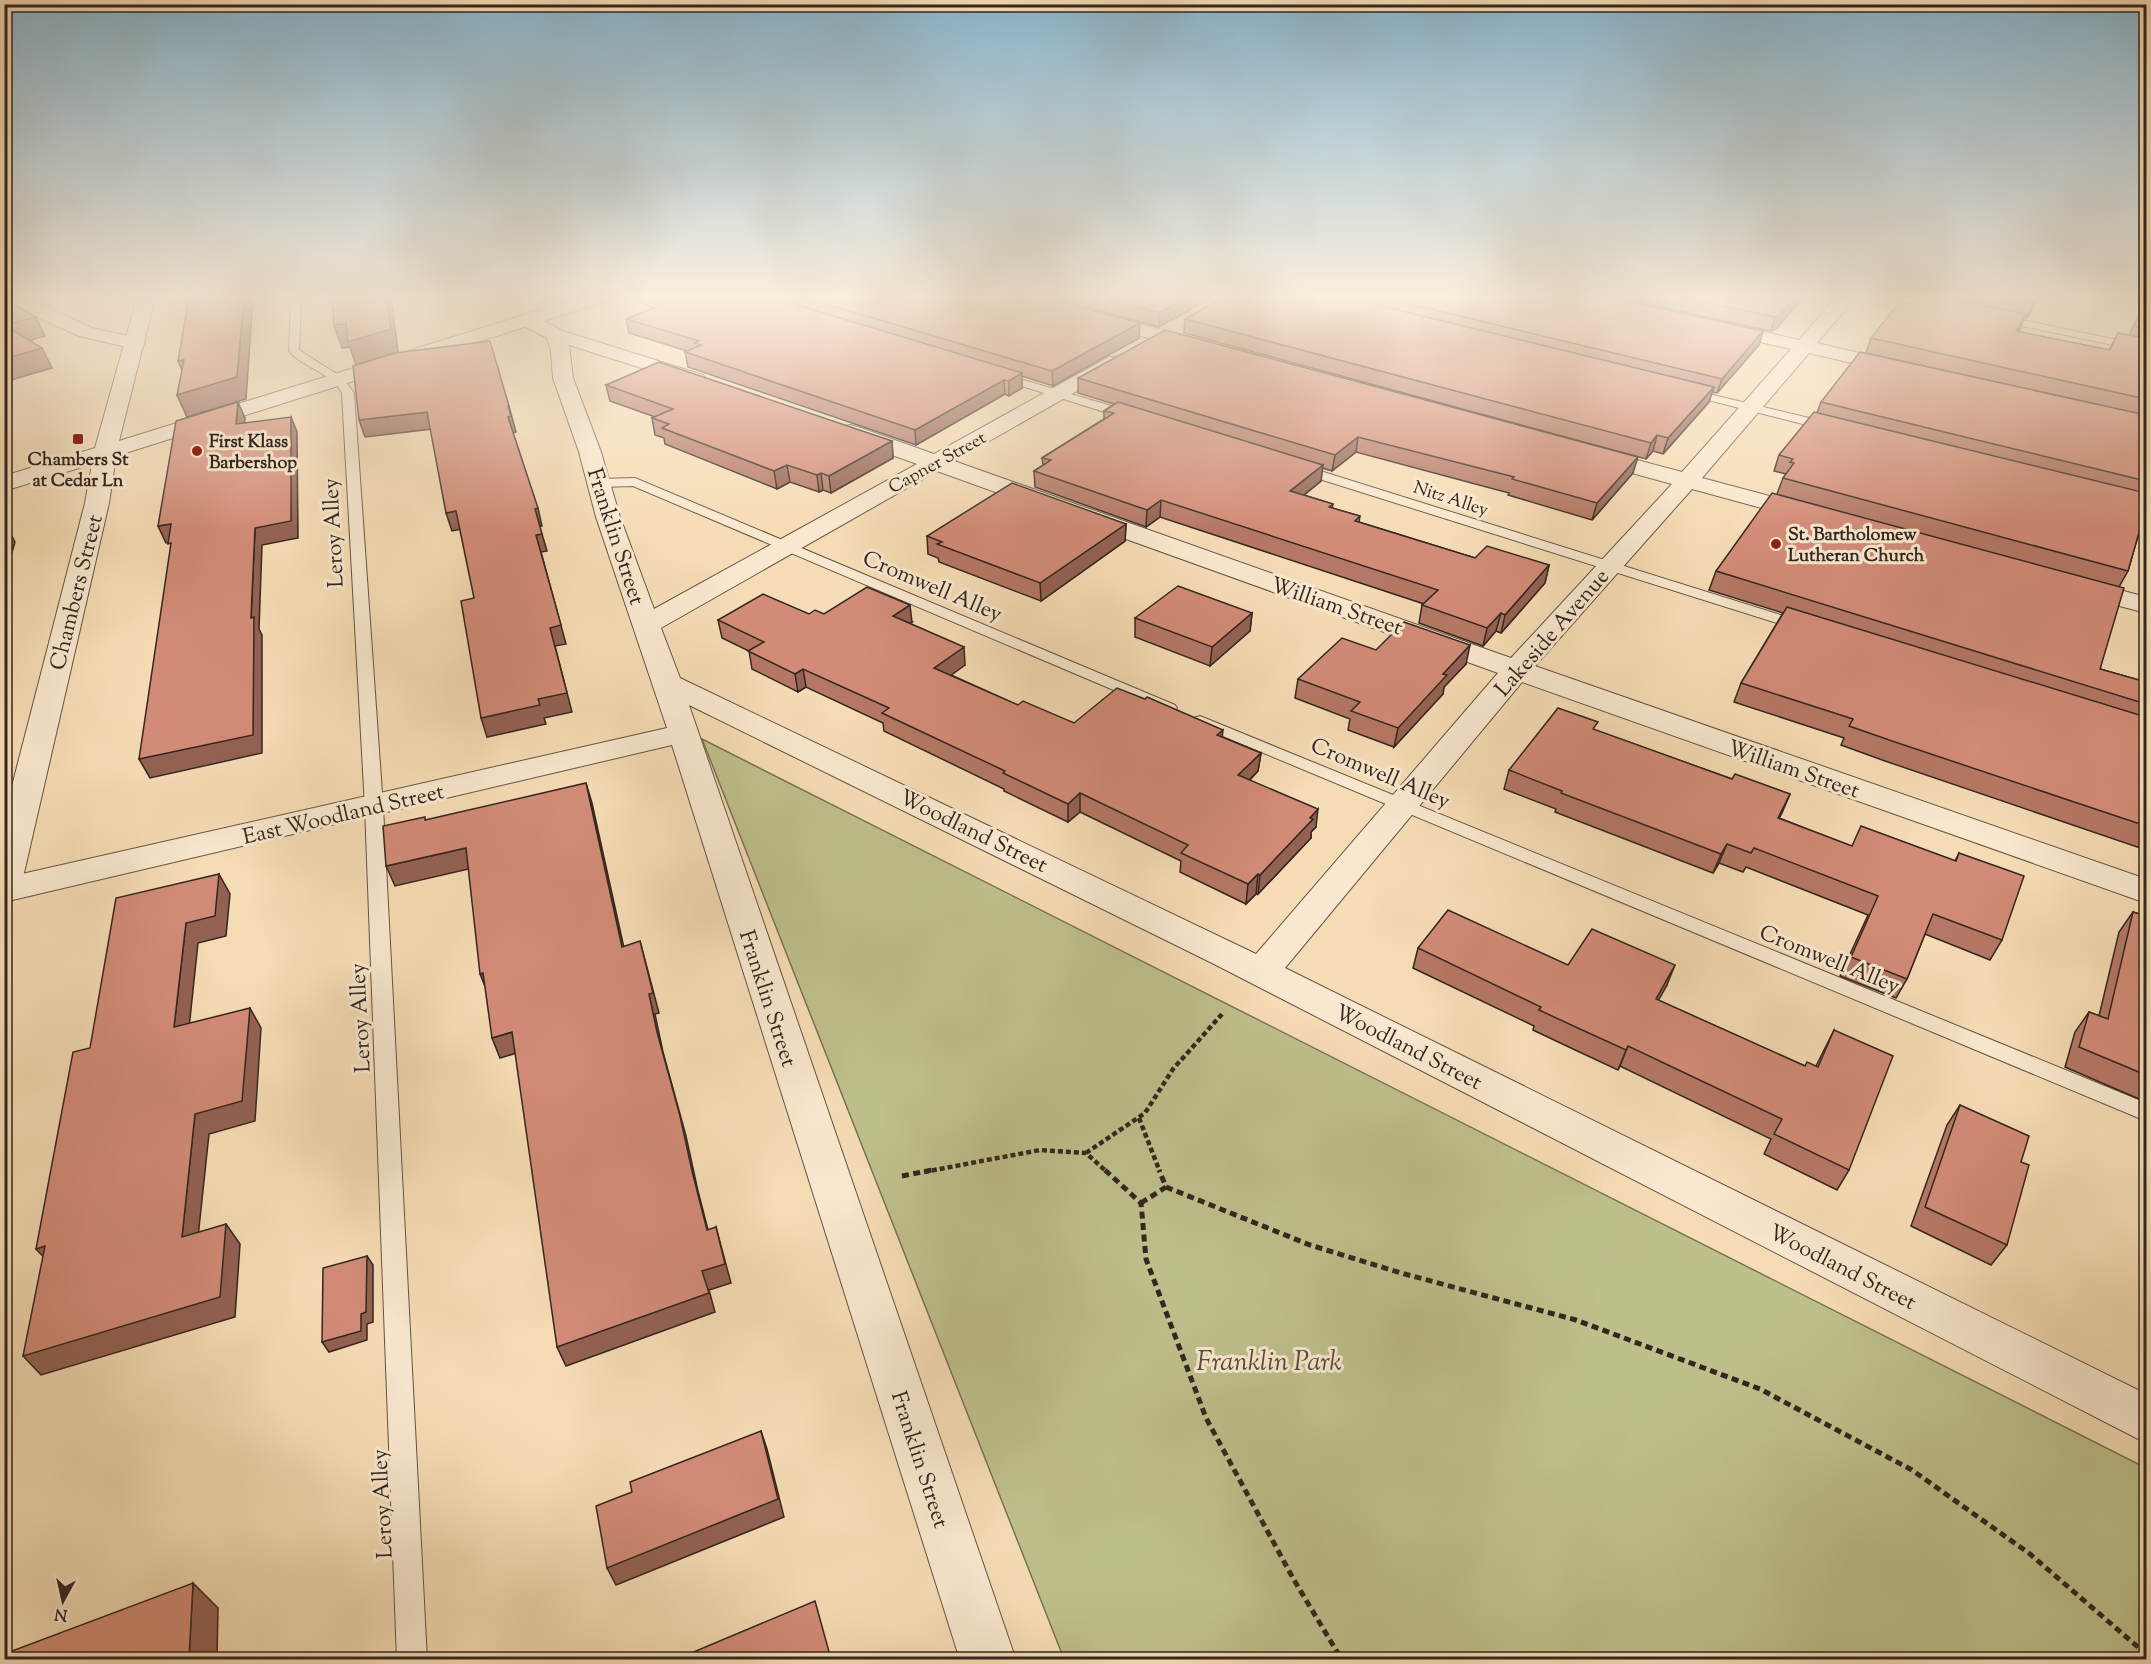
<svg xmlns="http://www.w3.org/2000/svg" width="2151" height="1664" font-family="'Sorts Mill Goudy',serif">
  <rect width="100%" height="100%" fill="#f6dcb5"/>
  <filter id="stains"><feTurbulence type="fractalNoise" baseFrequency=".00333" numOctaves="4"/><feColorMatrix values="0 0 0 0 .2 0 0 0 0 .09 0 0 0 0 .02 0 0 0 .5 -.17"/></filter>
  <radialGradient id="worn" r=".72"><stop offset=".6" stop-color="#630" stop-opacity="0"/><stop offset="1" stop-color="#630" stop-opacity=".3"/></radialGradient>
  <polygon fill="#bec08c" stroke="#787356" stroke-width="1.5" points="702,739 2146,1468 2146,1659 1064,1659"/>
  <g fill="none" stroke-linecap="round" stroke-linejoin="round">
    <g stroke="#645444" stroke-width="2">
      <g id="service">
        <path d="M291,298H301L299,350L343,378L354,393L383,807L427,1660H397L365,807L342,393C331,372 303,368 289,351Z"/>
        <polygon points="1892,298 1912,298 1944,306 1939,309"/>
        <polygon points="1998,315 2146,346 2146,352 1994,320 1994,316"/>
        <polygon points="1000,373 1135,413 1137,416 1135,419 1127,419 996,378 994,376"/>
        <polygon points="1688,389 1834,424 1836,427 1830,431 1684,394 1682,392"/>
        <polygon points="1298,464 1806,623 1808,626 1801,630 1796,629 1294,471 1292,468 1294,465"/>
        <polygon points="635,478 1175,705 1177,708 1175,711 1163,711 633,486 599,487 593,483 599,479"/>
        <polygon points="1200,716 2146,1103 2146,1121 1194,724 1192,721 1194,718"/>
      </g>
    </g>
    <g stroke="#645444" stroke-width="2">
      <g id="minor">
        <polygon points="4,298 26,298 92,328 142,339 145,343 142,347 135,349 79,336 4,302"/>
        <path d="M540,298H564L577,307L575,311C563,314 547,307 540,298Z"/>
        <polygon points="1017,298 1046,298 1206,342 1209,346 1206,350 1192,350 1019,302"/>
        <path d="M1836,298H1855L1817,343L1906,364L1909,368L1906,372L1899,374L1809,353L1702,478L1818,509L1821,514L1818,519L1809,521L1692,489L1535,666L2146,879V903L1522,682L1285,968L2146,1394V1443L1212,963L689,705L1016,1660H960L672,745L4,902V878L667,728L596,517L579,452L553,378L551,351L547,338L520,324L517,320L520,316H534L563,331L703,375L706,379L703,383L696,385L689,383L569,345L573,378L601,452L620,517L654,609L917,464L842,437L839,432L842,427L850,425L858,427L934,454L1109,357H1123L1126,361L1123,365L954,461L1511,658L1672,484L1584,460L1581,455L1584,450L1592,448L1682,472L1791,349L1711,331L1708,327L1711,323L1718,321L1799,340ZM937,471L1498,673L1256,954L680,678L661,628Z"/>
        <polygon points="2079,579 2146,597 2146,613 2070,593 2066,587 2070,581"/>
      </g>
    </g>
    <g stroke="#645444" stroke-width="2">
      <polygon id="tertiary" points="137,298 155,298 119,441 578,298 606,298 604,302 116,456 109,503 21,886 16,894 4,898 4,817 85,503 92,464 4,491 4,476 95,448"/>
    </g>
    <g stroke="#33261f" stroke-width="4.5" stroke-dasharray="5 3" stroke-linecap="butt">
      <polyline points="1139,1118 1160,1172"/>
      <polyline points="1086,1153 1145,1113 1173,1069 1223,1013"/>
      <polyline points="924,1172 1040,1150 1086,1153 1107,1172"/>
    </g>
    <g stroke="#33261f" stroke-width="5" stroke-dasharray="7 4.5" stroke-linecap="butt">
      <polyline points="1105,1170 1141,1203 1146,1259 1206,1418 1294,1580 1342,1660"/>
      <polyline points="902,1176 932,1170"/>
      <polyline points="1166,1187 1310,1245 1401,1273 1576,1320 1760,1389 1912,1470 2030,1554 2146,1654"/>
      <polyline points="1141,1203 1166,1187 1159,1170"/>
    </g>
    <use href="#service" fill="#f9e8cf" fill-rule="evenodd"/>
    <use href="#minor" fill="#f9e8cf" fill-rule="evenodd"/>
    <use href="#tertiary" fill="#f9e8cf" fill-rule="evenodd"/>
  </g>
  <g fill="#b57866" stroke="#33261f" stroke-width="1.5">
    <polygon points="636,298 1045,298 1139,338 1053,386 1022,376 1022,388 1009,396 1005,394 916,445 688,367 685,352 687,351 629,333 626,319 653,308 637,301"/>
    <polygon points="1054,298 1211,298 1159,327"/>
    <polygon points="1223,298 1613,298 1763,331 1759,345 1717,393 1712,392 1709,402 1663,454 1653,451 1646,459 1184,333 1185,319"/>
    <polygon points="1620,298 1802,298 1777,328 1771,331"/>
    <polygon points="1919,298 2037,298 2032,310 2026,319 2024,319 2018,332 2109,350 2118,333 2129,335 2144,305 2146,305 2146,508 2128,571 2119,587 2100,669 2146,682 2146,850 1885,761 1841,745 1844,738 1734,702 1741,683 1783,613 1709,590 1716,571 1777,494 1783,478 1786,474 1774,471 1779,455 1817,413 1821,402 2072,399 1866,353 1871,338 1914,304"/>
    <polygon points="1078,378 1633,473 1592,520 1508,495 1509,493 1356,452 1332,471 1322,468 1321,481 1304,495 1333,504 1332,508 1360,516 1359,522 1475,558 1549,565 1545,583 1501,633 1496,631 1483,646 1419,623 1422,605 1424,604 1160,517 1146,527 1035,487 1034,471 1043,465 1042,458 1104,419 1104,411 1114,404 1078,393"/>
    <polygon points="606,385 892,441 893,458 831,493 823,490 819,492 790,482 777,489 665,444 664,438 655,435 652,418 655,417 610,401"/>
    <polygon points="1126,524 1125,541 1041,601 939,562 938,558 928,554 927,536"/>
    <polygon points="1252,613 1250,631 1210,666 1135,637 1135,618"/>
    <polygon points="824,614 912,622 910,623 965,665 951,675 1018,705 1074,723 1222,737 1261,753 1258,771 1250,780 1316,827 1311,832 1311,838 1258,894 1256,894 1246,904 1180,872 1181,861 1080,812 1068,822 1004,791 1004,789 884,731 883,723 806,687 798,692 752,669 749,651 722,638 718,620"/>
    <polygon points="1376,650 1466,664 1444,687 1443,694 1394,747 1348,730 1350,719 1295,698 1298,679"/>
    <polygon points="1595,730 1732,779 1790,794 1779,818 1851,846 1955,861 1959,853 2002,940 1990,960 1925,934 1907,979 1896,998 1840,976 1868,915 1746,867 1743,872 1719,863 1713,873 1555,812 1556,809 1504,789 1509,770"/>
    <polygon points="2133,912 2146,916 2146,1102 2065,1067 2075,1032 2089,1012 2099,1016 2119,932"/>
    <polygon points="1418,948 1568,965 1667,985 1658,1000 1805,1066 1816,1066 1834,1030 1849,1170 1837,1190 1764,1154 1771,1139 1620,1066 1618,1070 1573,1049 1533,1030 1534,1026 1413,968"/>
    <polygon points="1960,1105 2021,1162 2007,1245 1991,1265 1911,1226 1947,1125"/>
  </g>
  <g fill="#936153" stroke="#33261f" stroke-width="1.5">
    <polygon points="244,298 253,298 246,399 187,417 177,395"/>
    <polygon points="387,298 391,298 398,352 356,365 350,347 342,348 334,325"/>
    <polygon points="1186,298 1211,298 1159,327 1159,313"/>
    <polygon points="1795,298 1802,298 1777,328 1771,331 1775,317"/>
    <polygon points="2037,298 2032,310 2026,319 2033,304"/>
    <polygon points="2026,314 2020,329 2010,345 2016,331"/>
    <polygon points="36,317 45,336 14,345 4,325"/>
    <polygon points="1140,323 1139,338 1053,386 1052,371"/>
    <polygon points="1763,331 1759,345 1717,393 1722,379"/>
    <polygon points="42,348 52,368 4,382 4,359"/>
    <polygon points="184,360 187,382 178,361"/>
    <polygon points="1022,373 1022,388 1009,396 1009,381"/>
    <polygon points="1004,380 1005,394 916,445 915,430"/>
    <polygon points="1714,387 1709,402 1663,454 1668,438"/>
    <polygon points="238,402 245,418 243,439 236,424"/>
    <polygon points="508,406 509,406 516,432 512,433 508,417"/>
    <polygon points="427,412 432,429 365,437 359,420"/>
    <polygon points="291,417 297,432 298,538 262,545 259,629 262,635 262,753 150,778 139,759 251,618 255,528"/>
    <polygon points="1657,435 1653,451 1646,459 1651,443"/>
    <polygon points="1358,437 1356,452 1332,471 1335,455"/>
    <polygon points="892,441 893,458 831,493 829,476"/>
    <polygon points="1638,457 1633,473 1592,520 1597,503"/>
    <polygon points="787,465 790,482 777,489 774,471"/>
    <polygon points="1323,465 1321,481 1288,508 1290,491"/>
    <polygon points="821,473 823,490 819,492 817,475"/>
    <polygon points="1161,500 1160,517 1146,527 1147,510"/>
    <polygon points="538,508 542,526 540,526 535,509"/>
    <polygon points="456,511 462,529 452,531 446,513"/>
    <polygon points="171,524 179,541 166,543 158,526"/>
    <polygon points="1126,524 1125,541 1041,601 1040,583"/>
    <polygon points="6,525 15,542 4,579 4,528"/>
    <polygon points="542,534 547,551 541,552 566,644 555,646 572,712 544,718 546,724 487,737 481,718 538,699 536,535"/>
    <polygon points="1549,565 1545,583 1501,633 1505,615"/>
    <polygon points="910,605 912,622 895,633 893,616"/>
    <polygon points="1252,613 1250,631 1210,666 1212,647"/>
    <polygon points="1501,613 1496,631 1483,646 1487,628"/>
    <polygon points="1470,645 1466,664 1444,687 1443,694 1394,747 1398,728 1443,674"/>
    <polygon points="964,647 965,665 936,686 934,668"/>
    <polygon points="803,669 806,687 798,692 795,674"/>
    <polygon points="1223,730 1221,748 1217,735"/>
    <polygon points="1261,753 1258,771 1236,793 1238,775"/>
    <polygon points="586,783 592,803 628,966 622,947"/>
    <polygon points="1080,793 1080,812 1068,822 1068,804"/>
    <polygon points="1790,794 1782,813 1769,837 1778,818"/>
    <polygon points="1318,809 1316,827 1311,832 1311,838 1258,894 1260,875"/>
    <polygon points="1727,844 1719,863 1713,873 1721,854"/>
    <polygon points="466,848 473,868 395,886 386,866"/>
    <polygon points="219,874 230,894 226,936 198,943 187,1047 174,1027 186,923"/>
    <polygon points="1258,874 1256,894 1246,904 1248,884"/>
    <polygon points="640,941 659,1013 655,1014 663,1052 686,1136 698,1191 713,1249 692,1171 657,1032 649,994"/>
    <polygon points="1675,965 1667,985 1648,1019 1656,999"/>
    <polygon points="483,973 488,994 480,974"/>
    <polygon points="250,1008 261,1028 255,1121 209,1134 196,1256 182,1237 195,1114"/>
    <polygon points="512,1032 520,1052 500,1058 492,1038"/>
    <polygon points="1628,1046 1620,1066 1618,1070 1626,1050"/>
    <polygon points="226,1224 240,1244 235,1317 41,1375 23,1356"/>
    <polygon points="716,1227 731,1283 709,1290 715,1312 566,1366 557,1347 702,1271"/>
    <polygon points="45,1246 54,1268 36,1249"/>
    <polygon points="367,1256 373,1265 373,1322 367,1324 367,1340 329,1352 322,1342"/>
    <polygon points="761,1431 767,1449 784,1517 616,1585 607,1568"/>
    <polygon points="193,1583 218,1608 217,1659 189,1659"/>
  </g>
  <g fill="#d28b77" stroke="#33261f" stroke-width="1.5">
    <polygon points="189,298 244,298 237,377 177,395 184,360 178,361"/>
    <polygon points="332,298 387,298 391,329 348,342 346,324 334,325"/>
    <polygon points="659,298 774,298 1022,373 1009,381 1004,380 915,430 685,352 701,345 695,343 699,341 626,319 669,302"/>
    <polygon points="806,298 1045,298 1140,323 1052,371"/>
    <polygon points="1105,298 1186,298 1159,313"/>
    <polygon points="1223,298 1348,298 1714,387 1668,438 1657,435 1651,443 1185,319"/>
    <polygon points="1385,298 1613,298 1763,331 1722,379"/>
    <polygon points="1686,298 1795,298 1781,314 1775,317"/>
    <polygon points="1919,298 1944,298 2026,314 2016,331 2110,350 2118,333 2146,338 2146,399 1871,338 1900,301 1914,304"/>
    <polygon points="2000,298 2037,298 2033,304"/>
    <polygon points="4,299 36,317 4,325"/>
    <polygon points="2144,305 2146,305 2146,328 2134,326"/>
    <polygon points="4,325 42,348 4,359"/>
    <polygon points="1165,330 1638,457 1597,503 1512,479 1514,477 1358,437 1335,455 1078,378"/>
    <polygon points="490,341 509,406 508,406 511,416 508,417 538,508 535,509 542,534 536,535 561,625 550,628 567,693 538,699 540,705 481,718 461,601 474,598 456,511 446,513 427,412 359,420 353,366 395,353"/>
    <polygon points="1860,352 2146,415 2146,481 1821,402"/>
    <polygon points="659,362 892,441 829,476 821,473 817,475 787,465 774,471 662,428 669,424 652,418 673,409 606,385"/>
    <polygon points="238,402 236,424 291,417 291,521 255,528 251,618 254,617 253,735 139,759 171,543 168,544 171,524 158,526 176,421"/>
    <polygon points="1118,402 1323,465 1290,491 1333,504 1329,507 1360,516 1355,521 1475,558 1487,546 1549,565 1505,615 1501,613 1487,628 1422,605 1438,590 1161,500 1147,510 1034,471 1051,460 1042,458 1114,413 1104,411"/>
    <polygon points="1814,412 2146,493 2146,508 2128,571 1783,478 1794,463 1790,462 1793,459 1779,455"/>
    <polygon points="1012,483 1126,524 1040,583 937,544 942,542 927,536"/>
    <polygon points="1772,493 2124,588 2100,669 2146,682 2146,704 1716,571"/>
    <polygon points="1178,586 1252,613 1212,647 1135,618"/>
    <polygon points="867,587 910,605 893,616 964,647 934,668 1018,705 1023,701 1074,723 1117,688 1145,699 1147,697 1223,730 1217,735 1261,753 1238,775 1318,809 1310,818 1313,819 1260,875 1258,874 1248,884 1181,853 1188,845 1080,793 1068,804 1003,773 1005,771 882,713 889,708 803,669 795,674 748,651 764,642 718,620 763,594 809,614 815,610 824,614"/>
    <polygon points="1787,607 2146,717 2146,826 1895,742 1849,726 1853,719 1741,683"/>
    <polygon points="1404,622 1470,645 1443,674 1447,675 1398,728 1351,711 1360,702 1298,679 1342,638 1376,650"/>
    <polygon points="1558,708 1598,722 1593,729 1732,779 1735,774 1790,794 1778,818 1852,846 1861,826 1956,861 1959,853 2024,876 2002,940 1933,914 1907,979 1851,957 1878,896 1754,848 1751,853 1727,844 1721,854 1561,793 1562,791 1509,770"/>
    <polygon points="586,783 622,947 640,941 653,993 649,994 657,1032 680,1116 692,1171 707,1230 716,1227 725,1264 702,1271 709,1293 557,1347 512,1032 492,1038 483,973 480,974 466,848 386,866 383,826 425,817 425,820"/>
    <polygon points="219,874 215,916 186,923 174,1027 250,1008 242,1101 195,1114 182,1237 226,1224 220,1297 23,1356 45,1246 36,1249 73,1052 90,1048 116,898"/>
    <polygon points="1448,910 1568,965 1592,929 1675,965 1656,999 1805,1066 1807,1062 1818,1067 1834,1030 1893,1056 1849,1170 1774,1134 1782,1119 1628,1046 1626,1050 1580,1029 1539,1010 1541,1007 1418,948"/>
    <polygon points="2133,912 2146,916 2146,1075 2079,1047 2089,1012 2108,1019"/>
    <polygon points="1960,1105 2029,1136 2021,1162 2029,1165 2007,1245 1925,1207"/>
    <polygon points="367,1256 366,1312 361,1314 361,1331 322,1342 323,1268"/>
    <polygon points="761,1431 778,1499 607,1568 596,1506 632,1492 630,1482"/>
    <polygon points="193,1583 189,1659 4,1659 4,1654"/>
    <polygon points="815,1601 831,1659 677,1659"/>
  </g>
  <linearGradient id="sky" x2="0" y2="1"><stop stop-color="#8ab7d0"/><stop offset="0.56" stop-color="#fbefde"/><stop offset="1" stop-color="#fbefde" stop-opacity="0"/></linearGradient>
  <rect width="2151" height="531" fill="url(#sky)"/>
  <g fill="#8f2418" stroke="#f9e8cf" stroke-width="2">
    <rect x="72" y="433" width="12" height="12" rx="3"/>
    <circle cx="197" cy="451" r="6"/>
    <circle cx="1776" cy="544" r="6"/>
  </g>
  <g text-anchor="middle" stroke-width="6" stroke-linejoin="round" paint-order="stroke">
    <g font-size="18" font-weight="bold" fill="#33261f" stroke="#f9e8cf" text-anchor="start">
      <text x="209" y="447">First Klass<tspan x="209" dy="21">Barbershop</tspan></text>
      <text x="78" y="465" text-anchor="middle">Chambers St<tspan x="78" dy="21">at Cedar Ln</tspan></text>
      <text x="1788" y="540">St. Bartholomew<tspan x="1788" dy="21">Lutheran Church</tspan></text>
    </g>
    <g font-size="18" fill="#33261f" stroke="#f9e8cf">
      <text transform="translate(937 462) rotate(-29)" y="6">Capner Street</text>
      <text transform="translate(1451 498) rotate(18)" y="6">Nitz Alley</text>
    </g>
    <g font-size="22" fill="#33261f" stroke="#f9e8cf">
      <text transform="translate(332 533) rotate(-93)" y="8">Leroy Alley</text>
      <text transform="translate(617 536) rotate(72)" y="8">Franklin Street</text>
      <text transform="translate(933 585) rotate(23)" y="8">Cromwell Alley</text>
      <text transform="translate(75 592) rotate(-76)" y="8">Chambers Street</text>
      <text transform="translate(1337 605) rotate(19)" y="8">William Street</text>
      <text transform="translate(1551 632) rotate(-49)" y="8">Lakeside Avenue</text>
      <text transform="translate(1794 768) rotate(19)" y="8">William Street</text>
      <text transform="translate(1381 772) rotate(23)" y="8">Cromwell Alley</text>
      <text transform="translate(343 813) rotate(-13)" y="8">East Woodland Street</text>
      <text transform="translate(974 830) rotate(26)" y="8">Woodland Street</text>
      <text transform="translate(1830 958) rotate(22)" y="8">Cromwell Alley</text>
      <text transform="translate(769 998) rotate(72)" y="8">Franklin Street</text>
      <text transform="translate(359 1018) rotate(-93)" y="8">Leroy Alley</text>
      <text transform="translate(1409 1046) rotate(27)" y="8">Woodland Street</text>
      <text transform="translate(1843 1266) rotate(27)" y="8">Woodland Street</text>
      <text transform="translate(921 1459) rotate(72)" y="8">Franklin Street</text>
      <text transform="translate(381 1504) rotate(-93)" y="8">Leroy Alley</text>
    </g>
    <g font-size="27" font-style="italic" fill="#564c3a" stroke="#f9e8cf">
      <text x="1269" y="1370">Franklin Park</text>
    </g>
  </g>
  <rect width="2151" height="1664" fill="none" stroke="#f6dcb5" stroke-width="24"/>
  <rect x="6" y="6" width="2139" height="1652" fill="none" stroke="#33261f" stroke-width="3"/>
  <rect x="12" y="12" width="2127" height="1640" fill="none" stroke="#33261f" stroke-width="1.5"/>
  <g transform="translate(63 1601) rotate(188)" stroke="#f9e8cf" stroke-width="4.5" paint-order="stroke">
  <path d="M0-4.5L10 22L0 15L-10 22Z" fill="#33261f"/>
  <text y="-9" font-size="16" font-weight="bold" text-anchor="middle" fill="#33261f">N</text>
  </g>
  <rect width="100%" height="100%" filter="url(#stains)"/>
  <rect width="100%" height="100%" fill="url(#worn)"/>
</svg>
